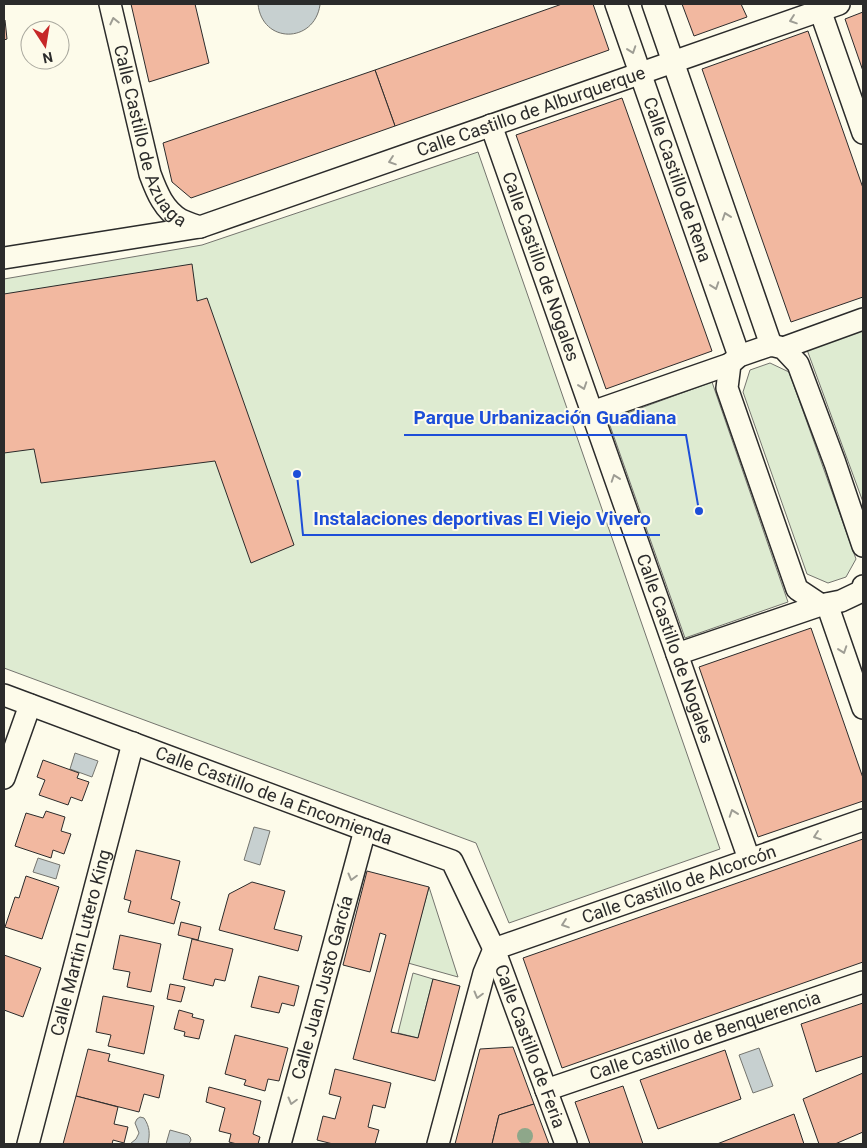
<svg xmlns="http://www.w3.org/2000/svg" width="867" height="1148" font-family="Roboto,sans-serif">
  <rect width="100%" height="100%" fill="#fdfbea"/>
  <g fill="#deebd1" stroke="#74746e">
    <polygon points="478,152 720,849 509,923 476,843 4,668 4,279 202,245"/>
    <polygon points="863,327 863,502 806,347"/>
    <polygon points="770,363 789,372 856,559 846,577 828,583 807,574 743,392 750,370"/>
    <polygon points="712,382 788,602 685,638 608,420"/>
    <polygon points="429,887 458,977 408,963"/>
    <polygon points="413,973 433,979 418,1038 398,1033"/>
  </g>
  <g fill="#c7d0d0" stroke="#74746e">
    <path d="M258,4H320V5C314,44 262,44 258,4Z"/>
    <polygon points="75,753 98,761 92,777 70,769"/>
    <polygon points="254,827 270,831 260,865 244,860"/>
    <polygon points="38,858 60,865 56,879 33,872"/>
    <polygon points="759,1048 773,1086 753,1093 739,1055"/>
    <path d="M140,1117L144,1118C150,1127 150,1134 148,1144H130L136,1139L139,1133L135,1123L137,1119Z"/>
    <polygon points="170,1130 188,1135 190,1137 191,1140 189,1144 166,1144"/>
  </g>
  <g fill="#f2b8a0" stroke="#2b2b2b">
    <polygon points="131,4 195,4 209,63 149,82"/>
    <polygon points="562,4 593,4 609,50 395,126 375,70"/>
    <polygon points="682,4 741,4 747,17 694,36"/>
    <polygon points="863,12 863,71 845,19"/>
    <polygon points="4,20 5,20 7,39 4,40"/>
    <polygon points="808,31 863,188 863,297 791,322 702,69"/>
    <polygon points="375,70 395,126 191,198 172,182 163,143"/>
    <polygon points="622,98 712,351 606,389 516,135"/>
    <polygon points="192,264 197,301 207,298 294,545 251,563 215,461 41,483 34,449 4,453 4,294"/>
    <polygon points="811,628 863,778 863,801 758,837 699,667"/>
    <polygon points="43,760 79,773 77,778 89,782 82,801 71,797 68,805 39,795 45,780 37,777"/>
    <polygon points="46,811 65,817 61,831 71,834 64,854 53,850 51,858 15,846 26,813 43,818"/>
    <polygon points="863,839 863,962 562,1068 523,958"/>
    <polygon points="136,850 180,861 171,899 180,902 174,924 128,912 131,901 124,899"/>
    <polygon points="367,871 429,887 391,1032 418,1038 433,979 460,986 435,1081 353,1059 386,935 380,933 370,972 343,965"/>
    <polygon points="26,876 59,887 42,939 5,927 15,897 19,898"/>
    <polygon points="252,882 285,891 274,929 302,936 298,951 219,930 229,894"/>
    <polygon points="181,922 201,927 198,940 178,935"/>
    <polygon points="120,935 161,944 151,992 127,987 130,972 113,969"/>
    <polygon points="192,939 233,949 225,981 215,979 213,986 183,979"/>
    <polygon points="4,955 41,968 23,1017 4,1010"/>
    <polygon points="259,976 299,986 294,1006 282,1003 279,1013 251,1007"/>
    <polygon points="170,984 185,987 181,1002 167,999"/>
    <polygon points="103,996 154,1006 144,1054 108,1046 111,1035 96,1032"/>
    <polygon points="863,1003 863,1056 816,1072 801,1024"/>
    <polygon points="179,1010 193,1014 192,1017 204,1020 199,1039 184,1036 185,1032 174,1029"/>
    <polygon points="235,1035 288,1048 279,1081 268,1079 265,1091 244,1085 246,1080 225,1074"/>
    <polygon points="513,1047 534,1104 499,1115 492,1144 455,1144 480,1049"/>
    <polygon points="88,1049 110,1054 108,1061 164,1075 159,1098 144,1094 139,1112 76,1096"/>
    <polygon points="725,1050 741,1099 658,1129 640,1080"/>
    <polygon points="335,1069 391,1083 385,1108 373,1105 368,1127 379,1130 375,1144 333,1144 317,1140 323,1116 335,1119 341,1097 329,1094"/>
    <polygon points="863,1073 863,1132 835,1144 819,1144 803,1099"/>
    <polygon points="623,1086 643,1144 590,1144 575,1102"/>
    <polygon points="209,1087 261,1101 253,1134 260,1137 258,1144 237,1144 229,1142 231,1134 219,1131 225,1108 206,1102"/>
    <polygon points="76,1096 118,1107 114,1124 128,1127 124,1143 113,1140 112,1144 63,1144"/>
    <polygon points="534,1104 549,1144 492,1144 499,1115"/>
    <polygon points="794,1114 804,1144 717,1144"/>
  </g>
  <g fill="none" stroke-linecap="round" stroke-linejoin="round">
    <g stroke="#2b2b2b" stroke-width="24">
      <g id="minor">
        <path id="s1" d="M110,4L150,174C157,193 164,210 181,220C187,223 194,225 200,227L839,4"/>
        <path id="s2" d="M616,4L739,356"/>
        <polyline points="653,4 771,345"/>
        <polyline points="820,10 863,133"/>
        <path id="s3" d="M491,125L749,859"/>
        <polyline points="4,258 200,227"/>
        <polyline points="783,348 863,319"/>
        <polyline points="592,412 730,364"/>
        <polyline points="863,546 835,463 798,364 783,348 771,345 739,356 730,364 727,388 797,589 821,605 841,601 862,591 863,586"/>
        <polyline points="827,604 863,708"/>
        <polyline points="677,654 821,605"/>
        <path id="s4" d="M4,695L365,830L452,861L494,949L566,1144"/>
        <polyline points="4,778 30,705"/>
        <path id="s5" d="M494,949L863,820"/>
        <path id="s6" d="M546,1090L863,982"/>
        <path id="s7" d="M28,1144L133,743"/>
        <path id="s8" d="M280,1144L365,830"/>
        <polyline points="438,1144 484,973 494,949"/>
      </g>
    </g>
    <use href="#minor" stroke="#fdfbea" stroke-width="21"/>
  </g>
  <circle fill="#8ea78a" cx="525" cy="1136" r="8"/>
  <defs><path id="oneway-chevron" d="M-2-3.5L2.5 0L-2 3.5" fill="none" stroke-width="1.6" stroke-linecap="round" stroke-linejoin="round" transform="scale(1.25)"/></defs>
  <g stroke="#9e9d94">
    <use href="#oneway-chevron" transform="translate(793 20) rotate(161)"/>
    <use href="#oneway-chevron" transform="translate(114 21) rotate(-103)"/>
    <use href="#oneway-chevron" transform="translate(632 50) rotate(71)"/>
    <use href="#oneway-chevron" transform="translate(392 161) rotate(161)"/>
    <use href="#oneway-chevron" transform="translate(726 216) rotate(-109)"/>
    <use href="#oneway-chevron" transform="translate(715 286) rotate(71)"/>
    <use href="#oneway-chevron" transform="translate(583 386) rotate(71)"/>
    <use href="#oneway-chevron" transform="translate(615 478) rotate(-109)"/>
    <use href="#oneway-chevron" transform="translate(843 650) rotate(71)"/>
    <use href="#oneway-chevron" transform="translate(733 813) rotate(-109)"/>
    <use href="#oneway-chevron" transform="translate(817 836) rotate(161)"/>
    <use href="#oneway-chevron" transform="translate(352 877) rotate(105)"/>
    <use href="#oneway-chevron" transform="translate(565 924) rotate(161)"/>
    <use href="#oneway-chevron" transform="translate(478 995) rotate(105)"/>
    <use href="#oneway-chevron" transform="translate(292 1101) rotate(105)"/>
  </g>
  <g text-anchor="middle" stroke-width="4" stroke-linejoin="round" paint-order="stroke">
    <g font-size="18" fill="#2b2b2b" stroke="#fdfbea">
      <text dy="6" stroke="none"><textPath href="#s1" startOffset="602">Calle Castillo de Alburquerque</textPath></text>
      <text dy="6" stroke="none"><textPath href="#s1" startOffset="139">Calle Castillo de Azuaga</textPath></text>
      <text dy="6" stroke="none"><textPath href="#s2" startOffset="186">Calle Castillo de Rena</textPath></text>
      <text dy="6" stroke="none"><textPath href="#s3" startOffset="150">Calle Castillo de Nogales</textPath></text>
      <text dy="6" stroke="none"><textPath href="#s3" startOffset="555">Calle Castillo de Nogales</textPath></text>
      <text dy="6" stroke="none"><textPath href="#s4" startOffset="288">Calle Castillo de la Encomienda</textPath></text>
      <text dy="6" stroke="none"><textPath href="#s5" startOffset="196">Calle Castillo de Alcorcón</textPath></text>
      <text dy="6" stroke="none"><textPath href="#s7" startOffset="208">Calle Martin Lutero King</textPath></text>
      <text dy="6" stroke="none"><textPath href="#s8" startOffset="162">Calle Juan Justo García</textPath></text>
      <text dy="6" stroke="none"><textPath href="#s6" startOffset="168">Calle Castillo de Benquerencia</textPath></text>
      <text dy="6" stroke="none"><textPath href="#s4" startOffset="679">Calle Castillo de Feria</textPath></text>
    </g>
  </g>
  <path fill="none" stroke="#1d4ed8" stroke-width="2" d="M699 511L686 435H404M297 474L303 535H660"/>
  <g fill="#1d4ed8" stroke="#fdfbea" stroke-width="2">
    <circle cx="699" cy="511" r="5"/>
    <circle cx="297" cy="474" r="5"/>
  </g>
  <g font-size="19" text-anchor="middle" font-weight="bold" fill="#1d4ed8" stroke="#fdfbea" stroke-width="4" stroke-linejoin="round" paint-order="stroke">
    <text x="545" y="424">Parque Urbanización Guadiana</text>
    <text x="482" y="525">Instalaciones deportivas El Viejo Vivero</text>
  </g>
  <rect width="867" height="1148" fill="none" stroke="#2b2b2b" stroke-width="10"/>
  <g transform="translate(45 45) rotate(168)"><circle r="24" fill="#fdfbea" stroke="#a9a89e"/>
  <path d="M0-4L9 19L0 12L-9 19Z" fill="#c62828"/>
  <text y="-8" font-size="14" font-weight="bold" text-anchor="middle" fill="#2b2b2b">N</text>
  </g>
</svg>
